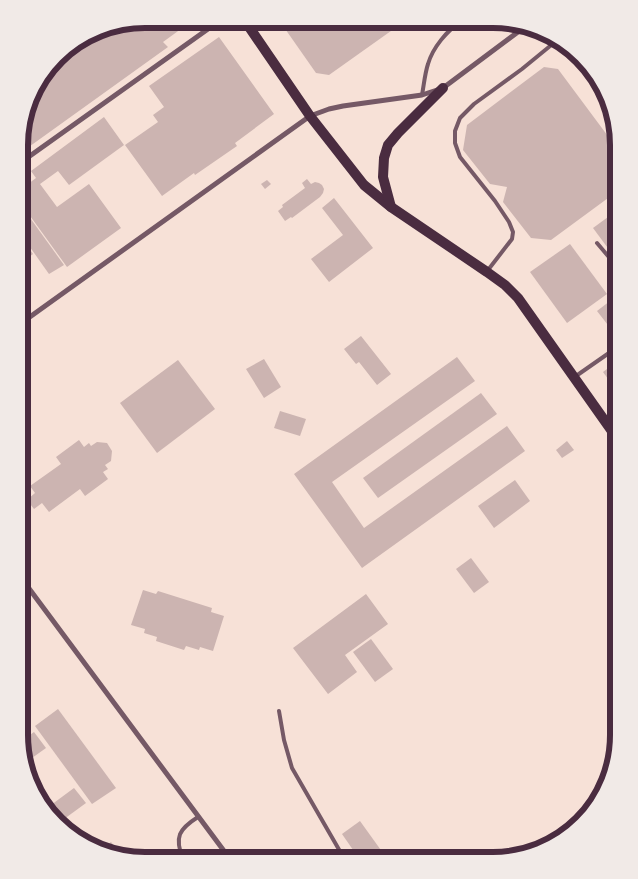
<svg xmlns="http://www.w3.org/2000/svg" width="638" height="879" font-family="Poppins,sans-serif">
  <rect width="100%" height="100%" fill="#f7e1d7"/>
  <g fill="#ccb4b1">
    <polygon points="405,21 329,75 316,73 281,23"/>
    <polygon points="184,24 185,26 163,42 168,47 26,149 20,141 20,127 24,115 37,106 30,97 35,82 62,50 104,25"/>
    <polygon points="219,37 274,114 235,143 237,146 195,175 194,173 162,196 125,145 158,122 153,115 164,107 149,86"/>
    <polygon points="544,67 558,69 619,151 619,190 551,240 531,238 503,202 507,187 490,184 463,150 467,125"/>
    <polygon points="104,117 124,145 69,185 58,171 40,184 57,207 89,184 121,228 67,267 20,202 20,190 36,178 31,171"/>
    <polygon points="307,179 311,184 315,182 319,183 322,185 324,189 323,193 320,197 292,218 291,217 285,221 278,211 283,207 282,205 305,188 302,183"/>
    <polygon points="267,180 271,184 265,189 261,184"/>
    <polygon points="334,198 373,248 329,282 311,259 343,235 322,208"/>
    <polygon points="619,209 619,263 593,228"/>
    <polygon points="28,215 64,265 49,274 20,233 20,221"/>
    <polygon points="20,236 33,254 20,264"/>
    <polygon points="570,244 607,294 567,323 530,272"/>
    <polygon points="619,294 619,337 618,338 597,311"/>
    <polygon points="361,336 391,374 377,385 359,362 356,364 344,349"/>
    <polygon points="457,357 475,381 332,482 364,528 507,426 525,451 362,568 294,474"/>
    <polygon points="264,359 281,387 264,398 246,369"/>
    <polygon points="178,360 215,409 157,453 120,403"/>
    <polygon points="619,360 619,394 603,372"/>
    <polygon points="481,393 497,414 378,498 363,478"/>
    <polygon points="280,411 306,419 300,436 274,428"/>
    <polygon points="79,440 84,447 89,443 91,446 97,442 107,443 112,451 111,461 105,465 108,469 103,472 108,479 85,496 80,489 49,512 42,503 34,509 27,500 35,493 30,486 61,464 56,457"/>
    <polygon points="567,441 574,450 562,458 556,450"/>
    <polygon points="515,480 530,501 494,528 478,506"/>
    <polygon points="471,558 489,582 474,593 456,569"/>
    <polygon points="143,590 156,594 158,591 212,608 211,612 224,616 213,651 200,647 199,650 186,646 184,650 156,641 157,637 144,633 145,629 131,625"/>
    <polygon points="366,594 388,624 345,655 357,672 328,694 293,648"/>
    <polygon points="371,639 393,669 375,682 353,652"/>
    <polygon points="19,648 28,661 19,667"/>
    <polygon points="58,709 116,788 92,804 35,726"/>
    <polygon points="34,732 46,748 25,763 20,742"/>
    <polygon points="74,788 86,803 60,822 47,808"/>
    <polygon points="360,821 388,860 360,860 342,834"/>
    <polygon points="111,842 123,857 102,849"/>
  </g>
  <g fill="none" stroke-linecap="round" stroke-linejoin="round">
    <g stroke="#755966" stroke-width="4">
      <path d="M422,95C424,84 425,73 428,64C433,47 447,31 461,21"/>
      <polyline points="597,243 619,269"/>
      <polyline points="488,270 512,239 513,232 509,222 495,201 460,157 455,143 455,131 460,118 474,104 522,69 555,42 556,39"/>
      <polyline points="576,376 619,346"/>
      <polyline points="279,711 284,740 292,768 345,860"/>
      <path d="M183,859C174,837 179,829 198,817"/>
    </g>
    <g stroke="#755966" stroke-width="5">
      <polyline points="20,163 215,24"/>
      <polyline points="20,324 310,116 329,109 343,106 422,95 443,88 526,26"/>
      <polyline points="19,575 230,859"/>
    </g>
    <g stroke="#4a2c40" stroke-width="10">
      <polyline points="247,24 310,116 364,185 391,207 487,272 505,285 518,298 619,441"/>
      <polyline points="391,207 383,177 384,158 388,145 398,133 443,88"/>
    </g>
  </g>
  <path d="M0 0H638V879H0ZM145 28H493A117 117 0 0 1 610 145V735A117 117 0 0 1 493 852H145A117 117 0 0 1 28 735V145A117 117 0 0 1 145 28Z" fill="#f1eae7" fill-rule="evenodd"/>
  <path fill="none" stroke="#4a2c40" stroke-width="6" d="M145 28H493A117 117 0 0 1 610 145V735A117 117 0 0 1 493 852H145A117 117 0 0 1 28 735V145A117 117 0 0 1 145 28Z"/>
</svg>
